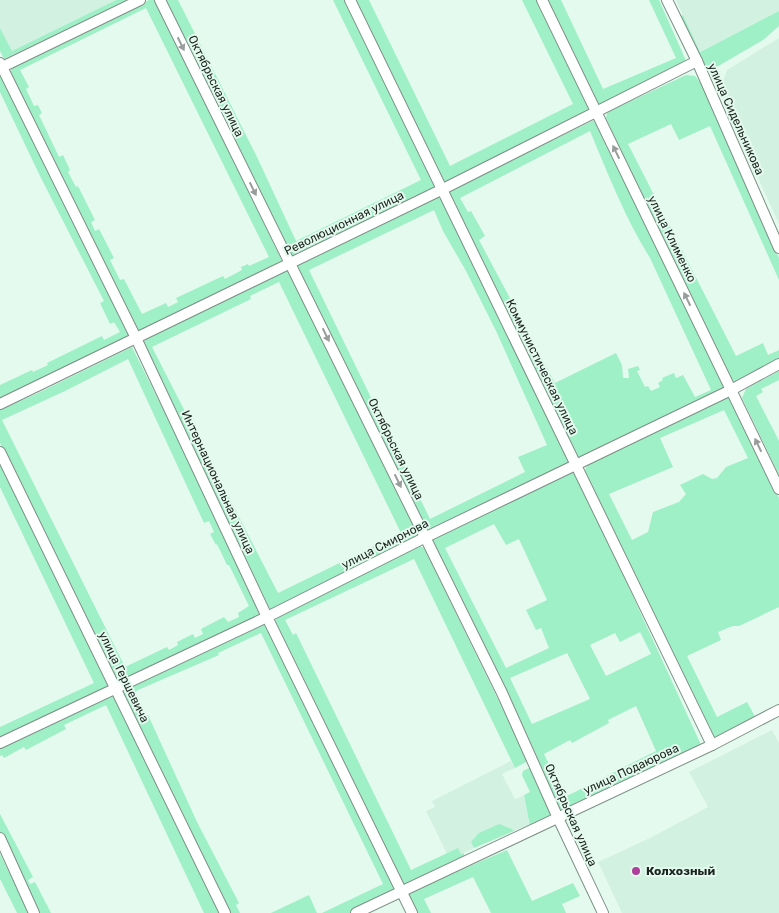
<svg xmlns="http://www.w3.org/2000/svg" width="779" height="913" font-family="Rubik,sans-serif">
  <rect width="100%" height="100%" fill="#e4faee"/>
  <g fill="#d3f1e1">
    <polygon points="0,0 116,0 12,51 0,28"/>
    <polygon points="676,0 779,0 779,11 699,52"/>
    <polygon points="779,38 779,224 753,167 758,158 749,138 739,136 720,90 727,70"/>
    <polygon points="772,730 779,743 779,913 622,913 598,862 652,837 708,807 689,772"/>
    <polygon points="511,761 515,768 502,774 515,799 524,795 529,825 514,831 512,829 471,842 474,848 461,854 458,849 447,854 426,811 435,807 432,801"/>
  </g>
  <g fill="#9fefc7" fill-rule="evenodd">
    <polygon points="116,0 130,0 4,59 0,51 0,28 12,51"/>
    <path d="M149,0H155L282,261L281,263L137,334L10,73L13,66ZM146,8L269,257L249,266L248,264L241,267L242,270L225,279L223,276L176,298L178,302L168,307L166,303L142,314L124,279L120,280L110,260L114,258L99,229L95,231L91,222L95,220L78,186L76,187L68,172L70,170L63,155L59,157L39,115L42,113L38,105L34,106L26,89L29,87L20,70Z"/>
    <polygon points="165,0 178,0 257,157 296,241 421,180 333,0 346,0 436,186 383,214 293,257"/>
    <polygon points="353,0 369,0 450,166 573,104 522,0 536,0 588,106 588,111 444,183"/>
    <polygon points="544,0 561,0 603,89 676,58 649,0 659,0 687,63 598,105"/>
    <polygon points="779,11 779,26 763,40 715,68 709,68 699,59 678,17 683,15 700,52"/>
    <polygon points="0,74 130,337 0,400 0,385 32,370 33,372 48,365 47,363 102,336 104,340 120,332 114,322 110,324 100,303 104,301 40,176 0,92"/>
    <polygon points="686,75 695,76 703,86 779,258 779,280 710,126 679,140 671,124 628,144 736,356 763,343 768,355 779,350 779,362 736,383 731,380 645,204 606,118 607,113 610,111"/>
    <path d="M594,120L726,390L582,461L576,457L449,191ZM590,131C608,174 625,218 650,258L711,390L695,397L683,375L676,378L674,373L662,378L663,380L658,383L660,387L651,391L648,386L645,387L637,371L640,370L638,366L628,369L629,378H623L622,365L616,353L555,383L479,240L485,236L471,211L468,212L460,198Z"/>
    <path d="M439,196L441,197L572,465L427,534L297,267V265ZM434,210L443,231L466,271L497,333L547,445L518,457L525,472L430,519L309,270Z"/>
    <path d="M288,268L384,461L419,536L271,612L179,429L143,342L146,339ZM279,282L401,533L278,593L152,347L251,299L250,296Z"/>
    <path d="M132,347L226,536L261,611L260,617L124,680L116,678L82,612L0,443V410L36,394ZM128,359L204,523L209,521L214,532L210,534L216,545L217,544L227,565H229L249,606L238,613L239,617L228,622L224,617L201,629L203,634L195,638L193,634L177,642L178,645L169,650L167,647L125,667L2,420L65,391Z"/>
    <polygon points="779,371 779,380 761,389 763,392 756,396 779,441 779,475 742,398 746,389"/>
    <path d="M728,395L779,498V607L739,626H733L718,632L721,640L687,656L717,717L747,702L757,720L712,743L585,475C585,470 585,467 589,464ZM724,410L748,458L726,467L717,478L712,479L703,474L680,485L686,494L679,502L653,512L648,532L632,540L609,494L673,467L660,438Z"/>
    <polygon points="0,459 109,681 109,687 0,741 0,727 94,683 0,487"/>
    <path d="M575,470L702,747L561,811L558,809L429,538ZM494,524L506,545L519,539L547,600L526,610L536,630L541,628L549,648L506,668L445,548ZM640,632L651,654L606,676L590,645L615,633L620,642ZM567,653L590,699L532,724L510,678ZM636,706L656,751L565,797L544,754L570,740L572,743L609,723L608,720Z"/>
    <polygon points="418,545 424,548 528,761 515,768 414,559 285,620 293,635 296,633 411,870 458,848 461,854 464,853 464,857 404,886 275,623 276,618"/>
    <polygon points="263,624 266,624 290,669 335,768 398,890 351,913 322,913 383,884 261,633 218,653 219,655 138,690 134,693 144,717 148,715 197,822 239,903 236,905 240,913 227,913 124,694 125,688"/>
    <polygon points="114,694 221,913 204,913 106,705 64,725 66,729 26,750 24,747 4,758 2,755 0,756 0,748"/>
    <polygon points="531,767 550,813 550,817 530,827 524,795 530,792 522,775 523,771"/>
    <polygon points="0,814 33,877 28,880 30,884 35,882 51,913 35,913 0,839"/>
    <polygon points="499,824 512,829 514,831 474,848 471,842 479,833"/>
    <polygon points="507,850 532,901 573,883 580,896 562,904 566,913 491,913 473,877 424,899 431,913 418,913 408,893"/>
    <polygon points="0,854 29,913 17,913 0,879"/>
    <polygon points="309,895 317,913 271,913"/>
  </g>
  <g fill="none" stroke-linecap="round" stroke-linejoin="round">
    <g stroke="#7c9085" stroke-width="12">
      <g id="minor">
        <polyline points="160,0 502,693 558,818 603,913"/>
        <polyline points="350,0 712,745"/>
        <polyline points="542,0 779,489"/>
        <polyline points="667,0 697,61 779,248"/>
        <polyline points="0,63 136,338 267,617 412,913"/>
        <polyline points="0,68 140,0"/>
        <polyline points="0,404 443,189 697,61"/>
        <polyline points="0,452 225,913"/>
        <polyline points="0,743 267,617 426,537 731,390 779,364"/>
        <polyline points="0,838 34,913"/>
        <polyline points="356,913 712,745 779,710"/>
      </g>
    </g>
    <use href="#minor" stroke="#fff" stroke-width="10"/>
  </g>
  <defs><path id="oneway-solid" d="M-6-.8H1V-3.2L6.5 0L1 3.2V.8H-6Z" transform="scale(1.25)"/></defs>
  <g fill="#989c9a">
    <use href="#oneway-solid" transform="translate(181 44) rotate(64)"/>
    <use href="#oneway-solid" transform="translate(616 152) rotate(-116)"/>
    <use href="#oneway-solid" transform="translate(253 189) rotate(64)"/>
    <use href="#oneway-solid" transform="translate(687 299) rotate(-116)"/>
    <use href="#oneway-solid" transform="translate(326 335) rotate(64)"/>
    <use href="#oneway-solid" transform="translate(758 445) rotate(-116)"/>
    <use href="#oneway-solid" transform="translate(398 481) rotate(64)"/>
  </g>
  <circle fill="#ae3e9a" stroke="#e4faee" stroke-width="2" cx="636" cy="871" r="5"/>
  <g text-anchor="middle" stroke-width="4" stroke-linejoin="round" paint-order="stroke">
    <g font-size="12" fill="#1b231f" stroke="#e4faee">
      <text transform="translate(216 86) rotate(64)" y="4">Октябрьская улица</text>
      <text transform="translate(736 119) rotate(66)" y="4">улица Сидельникова</text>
      <text transform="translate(344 223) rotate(-26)" y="4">Революционная улица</text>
      <text transform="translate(672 239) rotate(64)" y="4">улица Клименко</text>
      <text transform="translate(542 367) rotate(64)" y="4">Коммунистическая улица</text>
      <text transform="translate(396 449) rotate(64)" y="4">Октябрьская улица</text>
      <text transform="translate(218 482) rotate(65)" y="4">Интернациональная улица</text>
      <text transform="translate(385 544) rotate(-27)" y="4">улица Смирнова</text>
      <text transform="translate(124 677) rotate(64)" y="4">улица Гершевича</text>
      <text transform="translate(631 769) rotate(-25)" y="4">улица Подаюрова</text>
      <text transform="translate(571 815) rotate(66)" y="4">Октябрьская улица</text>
    </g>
    <g font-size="12" font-weight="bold" fill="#1b231f" stroke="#e4faee" text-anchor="start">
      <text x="646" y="875">Колхозный</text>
    </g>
  </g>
</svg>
